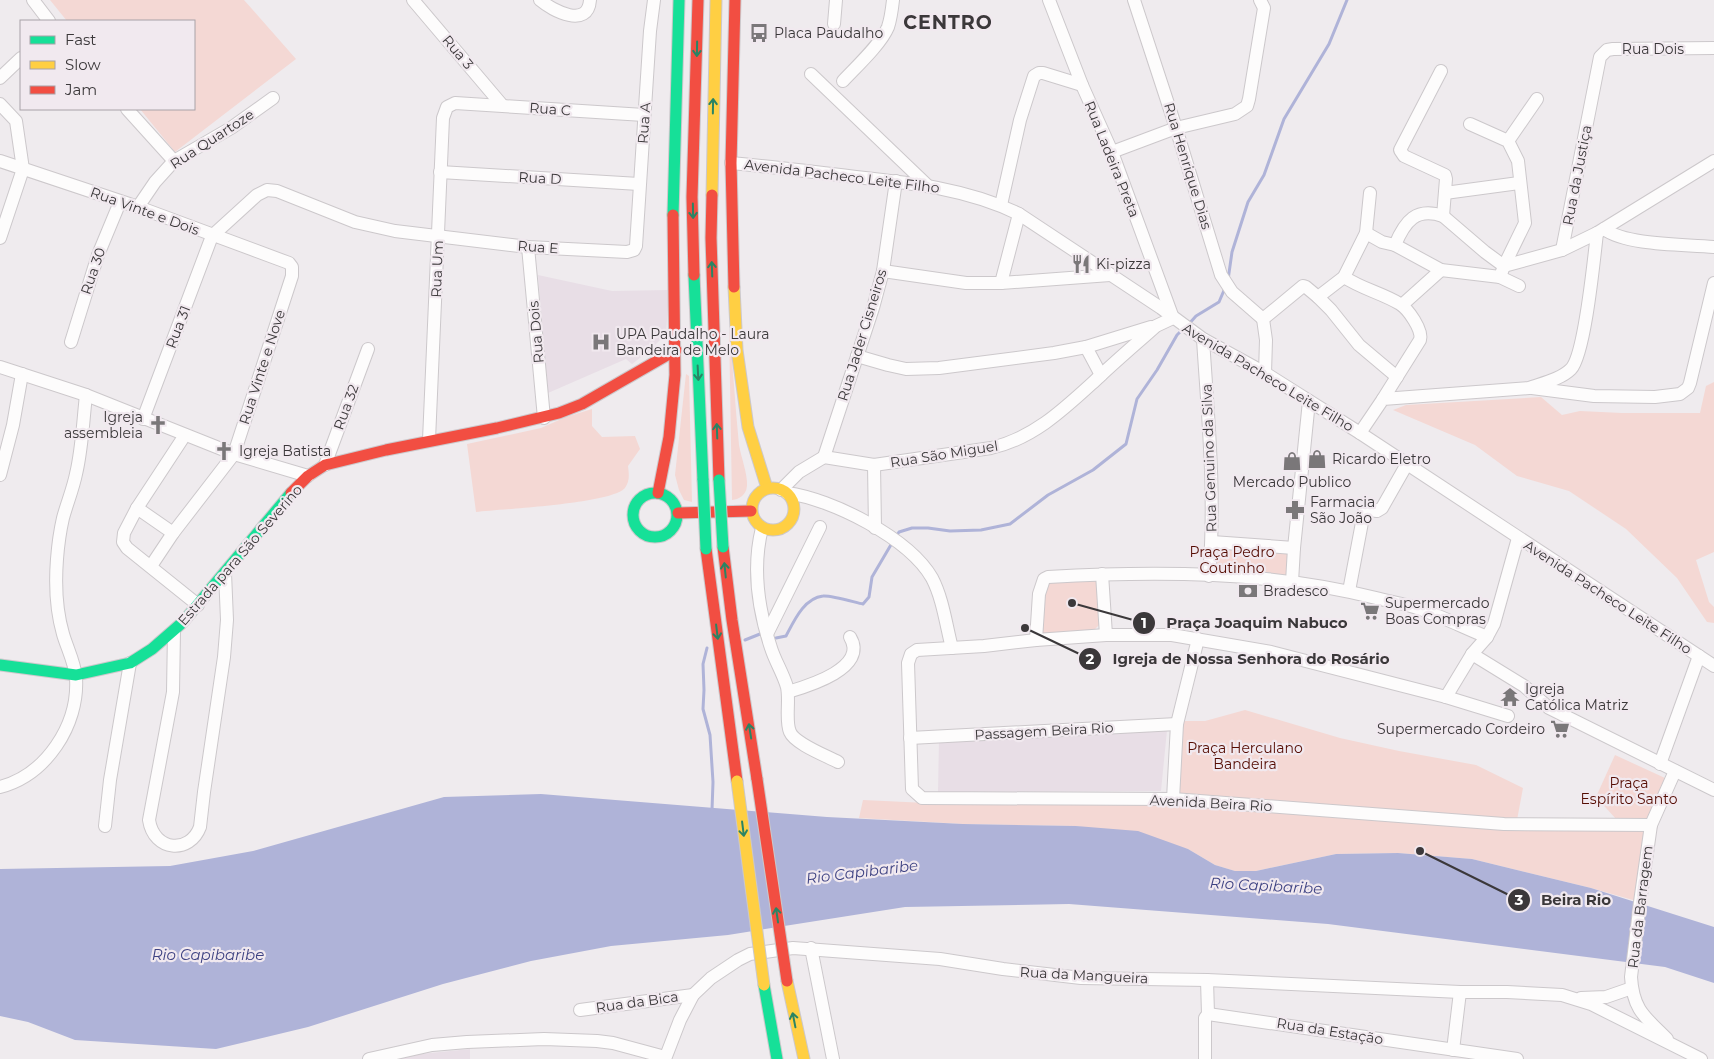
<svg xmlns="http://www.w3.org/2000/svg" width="1714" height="1059" font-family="Montserrat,sans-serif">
  <rect width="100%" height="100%" fill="#efebee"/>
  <g fill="#e8dee6">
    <polygon points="538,275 612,291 669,290 666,334 649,351 632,364 626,359 548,393"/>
    <polygon points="1167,730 1161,791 938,792 939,740"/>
    <polygon points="470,1049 470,1059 393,1059 411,1055"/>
  </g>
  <g fill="#f4d8d4">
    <polygon points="50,0 244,0 296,59 175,152 140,109 194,109 194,21 67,21"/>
    <path d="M729,326C733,366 735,405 739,445C741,457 748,475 747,486C746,495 740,499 732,500Z"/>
    <polygon points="686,374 689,376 692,502 684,500 679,490 675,475"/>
    <polygon points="1714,382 1714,552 1696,560 1709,602 1714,607 1714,623 1707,622 1677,578 1626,529 1569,491 1517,476 1475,445 1393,410 1406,405 1541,397 1562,415 1580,411 1622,413 1700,413 1706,386"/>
    <path d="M592,409V426L602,437L635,436L640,449L628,466C629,474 630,481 625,488C611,504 501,509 476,512L467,444L541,428L566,417Z"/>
    <polygon points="1212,542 1294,548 1292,582 1209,576"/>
    <polygon points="1098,580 1102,622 1093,631 1044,637 1040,630 1045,583"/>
    <polygon points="1245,710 1340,738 1399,751 1476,765 1523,788 1517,820 1178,795 1180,721 1205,721"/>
    <polygon points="1615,755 1665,778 1647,818 1617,820 1596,797"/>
    <polygon points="1173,799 1534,825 1651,825 1640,902 1591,888 1472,859 1398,853 1336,854 1256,871 1235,871 1215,865 1188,849 1076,826 963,824 859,818 863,800 927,803"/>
  </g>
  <polygon fill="#afb3d8" points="541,794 827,817 963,824 1076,826 1138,831 1188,849 1215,865 1235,871 1256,871 1336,854 1398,853 1472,859 1591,888 1714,927 1714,983 1665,967 1328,924 1069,904 905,907 728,935 611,946 531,961 443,984 308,1027 216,1049 75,1040 28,1022 0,1016 0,869 170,866 253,851 444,797"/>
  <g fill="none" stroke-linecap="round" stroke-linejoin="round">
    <g stroke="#afb3d8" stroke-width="3">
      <polyline points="1228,280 1232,252 1248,202 1264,175 1284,119 1329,44 1347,0"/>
      <polyline points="1188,325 1196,316 1219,302 1225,288"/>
      <polyline points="895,538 899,532 912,528 928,528 950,531 981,530 1010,524 1048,495 1093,470 1126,444 1137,399 1157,370 1177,335 1183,329"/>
      <path d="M776,638L786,636C794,621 804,598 823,596C830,595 854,602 863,604L869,597L872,577L892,543"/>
      <polyline points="745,640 760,634"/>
      <polyline points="707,648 703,664 704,690 703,709 710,735 713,782 712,810"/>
    </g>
    <g stroke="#ccc8cb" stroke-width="14">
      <g id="street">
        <polyline points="33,0 49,21"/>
        <polyline points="413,0 502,105"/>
        <path d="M540,0C553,11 588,29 590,0"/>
        <polyline points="1134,0 1176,128 1221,275 1232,292 1263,319"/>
        <polyline points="834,24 836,0"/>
        <polyline points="1441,71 1400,150 1404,156 1445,175 1446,179 1443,216"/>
        <polyline points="811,74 927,185"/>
        <polyline points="0,78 21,58"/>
        <path d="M843,81C856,67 881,44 888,27C891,18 892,9 893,0"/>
        <polyline points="0,104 16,121 23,169 0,238"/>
        <polyline points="127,109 174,161"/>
        <polyline points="1470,124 1508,141 1518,161 1525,223 1504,266 1500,277"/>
        <polyline points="1508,141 1537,99"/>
        <polyline points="1112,152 1176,128 1235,114 1247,106 1249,99 1264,8 1260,0"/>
        <polyline points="0,161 138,207 289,263 292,267 292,276 234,454 173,533 151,566"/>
        <path d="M731,163C773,167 815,172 856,177C912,183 968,189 1019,214L1161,308L1203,339L1265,373L1360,433L1714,666"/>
        <polyline points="440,172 639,184"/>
        <polyline points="1445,193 1519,183"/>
        <polyline points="1001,205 1020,120 1034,76 1039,73 1043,73 1082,85"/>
        <polyline points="138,207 155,182 174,161 231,128 273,98"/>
        <path d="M1604,229C1628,246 1684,244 1714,247"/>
        <polyline points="1366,233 1382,242 1395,245 1441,270 1500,277 1519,286"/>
        <path d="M1395,245C1405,221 1416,207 1443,216L1485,252L1504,266L1562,250L1597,233L1714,161"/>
        <polyline points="528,247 544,418"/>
        <polyline points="1562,250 1600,57 1607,50 1613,49 1714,48"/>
        <polyline points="883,271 966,283 1001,283 1110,275"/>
        <path d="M1344,277C1362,289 1382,293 1400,304C1408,309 1423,330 1420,340L1383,399"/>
        <polyline points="1001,283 1019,214"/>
        <polyline points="1318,297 1331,310 1359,345 1397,377"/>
        <polyline points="1402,305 1441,270"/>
        <path d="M1203,339C1208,418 1216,497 1209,576"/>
        <polyline points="71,342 98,255 120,202"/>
        <polyline points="1086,347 1101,375"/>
        <polyline points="857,356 888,365 906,369 939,368 1054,353 1086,347 1151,327"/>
        <polyline points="0,367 86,395 234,454 308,476"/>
        <polyline points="1265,373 1266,340 1263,319 1303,286 1306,287 1318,297 1344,277 1366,233 1370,193"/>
        <polyline points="1532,388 1594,396 1655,397 1680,394 1688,388 1690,383 1714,283"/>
        <polyline points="143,419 212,236 257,195 267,190 277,191 355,222 395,231 528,247 627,252 634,250 636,246 650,31 654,0"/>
        <path d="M1360,433L1383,399L1529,388C1543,383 1561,379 1571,369C1585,354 1594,258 1597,233"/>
        <polyline points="185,435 137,508 124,533 123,542 127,548 198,605"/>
        <polyline points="429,440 443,118 447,107 455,103 644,115"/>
        <path d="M824,457L874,465L991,448C1035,438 1066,407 1099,377C1118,359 1137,343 1156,326L1173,318L1112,152L1082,85L1049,0"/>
        <polyline points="824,457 873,308 883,271 896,181"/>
        <polyline points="325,465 368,349"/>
        <polyline points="874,465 875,528"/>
        <polyline points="0,475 13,425 22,374"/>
        <polyline points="781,490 799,472 824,457"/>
        <path d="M787,493C832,499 909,538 932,578C943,599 946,625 952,648"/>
        <polyline points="137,508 173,533"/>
        <path d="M762,528C752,568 758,609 771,648C775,661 783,673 787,687C790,701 785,721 790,732C795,744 827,756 838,762"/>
        <polyline points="1212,542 1294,548"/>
        <polyline points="1102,574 1106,635"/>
        <polyline points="1292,582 1294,548 1309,401"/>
        <polyline points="1349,591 1364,512 1367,510 1377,511 1382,508 1407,464"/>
        <path d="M174,631L173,692L149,820C154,852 190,854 200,827L204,792L224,657L227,620L225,573"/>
        <polyline points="767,634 820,527"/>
        <path d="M1036,640L1039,594L1044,579L1048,577C1156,571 1271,571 1376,598C1391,602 1406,604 1420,609C1443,617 1465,628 1487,637"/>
        <polyline points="1472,654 1524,686 1549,708 1714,790"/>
        <path d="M788,692C808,686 869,668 850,637"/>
        <polyline points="1446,697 1472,654 1487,637 1494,624 1518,538"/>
        <polyline points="1508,716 1446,697 1271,652 1172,635 1106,635 1036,640 984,646 917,650 911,654 908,663 912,789 922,798 1173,799 1504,824 1651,825"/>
        <polyline points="910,738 1177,724"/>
        <polyline points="1660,764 1699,656"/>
        <path d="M0,787C46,775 79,725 76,678C75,663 67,648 63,634C56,610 55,585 57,559C58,546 60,531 63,518C67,503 73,489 76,474C82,449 83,422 86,395"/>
        <polyline points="1173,799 1177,724 1198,639"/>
        <polyline points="105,826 110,780 130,663"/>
        <polyline points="811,948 833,1059"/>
        <polyline points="1581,998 1606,997 1632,988"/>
        <polyline points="580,1010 693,995"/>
        <polyline points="1208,1014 1517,1059"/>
        <path d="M1667,1039C1645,1017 1633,1010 1631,977L1640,902L1651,825L1675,771"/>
        <polyline points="1453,1050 1460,992"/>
        <polyline points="369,1059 432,1045 467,1042 544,1039 597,1041 613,1043 665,1057"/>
        <polyline points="665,1059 680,1020 693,995 711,978 738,960 750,954 793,948 940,959 1003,969 1081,978 1207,980 1460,992 1507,992 1562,995 1591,1004 1701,1059"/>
        <polyline points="1205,1059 1205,1018 1208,1014 1207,980"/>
      </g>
    </g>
    <g stroke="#ccc8cb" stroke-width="13">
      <g id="fast">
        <polyline points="673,215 679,0"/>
        <polyline points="694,275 703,480"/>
        <circle cx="655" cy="515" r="22"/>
        <polyline points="0,665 76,675 130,663 152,649 183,622 291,493"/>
        <polyline points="764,985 777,1059"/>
      </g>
    </g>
    <g stroke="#ccc8cb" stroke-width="13">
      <g id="slow">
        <polyline points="712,195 716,0"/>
        <polyline points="734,287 737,350 748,427 767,488"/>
        <circle cx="773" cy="509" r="21"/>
        <polyline points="787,981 804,1059"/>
      </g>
    </g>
    <g stroke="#ccc8cb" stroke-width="13">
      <g id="jam">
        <polyline points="712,195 711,238 719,480"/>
        <polyline points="694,275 692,197 698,0"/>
        <polyline points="734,287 731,163 735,0"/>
        <polyline points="291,493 308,476 325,465 386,450 497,428 559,413 582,404 676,350"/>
        <polyline points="658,493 669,437 675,375 673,215"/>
        <polyline points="678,513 751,511"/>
        <polyline points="723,547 732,620 757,779"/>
        <polyline points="706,549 737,781"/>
      </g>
    </g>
    <use href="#street" stroke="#fdfcfc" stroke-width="12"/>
    <use href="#fast" stroke="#16e098" stroke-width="11"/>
    <use href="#slow" stroke="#ffcf43" stroke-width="11"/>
    <use href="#jam" stroke="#f24e42" stroke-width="11"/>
    <g stroke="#cbc8ca" stroke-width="13" stroke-linecap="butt">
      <g id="fast-bridge">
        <polyline points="703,480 706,549"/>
        <polyline points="719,480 723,547"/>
      </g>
    </g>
    <g stroke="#cbc8ca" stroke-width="13" stroke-linecap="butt">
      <polyline id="slow-bridge" points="737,781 764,985"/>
    </g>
    <g stroke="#cbc8ca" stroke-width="13" stroke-linecap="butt">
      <polyline id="jam-bridge" points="757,779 787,981"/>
    </g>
    <use href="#fast-bridge" stroke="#16e098" stroke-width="11"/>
    <use href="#slow-bridge" stroke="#ffcf43" stroke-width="11"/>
    <use href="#jam-bridge" stroke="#f24e42" stroke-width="11"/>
  </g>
  <defs><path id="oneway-shaft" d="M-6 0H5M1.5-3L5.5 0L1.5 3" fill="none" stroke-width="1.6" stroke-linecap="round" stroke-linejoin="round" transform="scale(1.25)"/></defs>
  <g stroke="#2a8464">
    <use href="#oneway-shaft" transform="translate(697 49) rotate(91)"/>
    <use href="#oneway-shaft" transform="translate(713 106) rotate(-89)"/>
    <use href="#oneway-shaft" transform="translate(693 211) rotate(89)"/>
    <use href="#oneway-shaft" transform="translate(712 269) rotate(-92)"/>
    <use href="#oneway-shaft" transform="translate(698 373) rotate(87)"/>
    <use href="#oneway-shaft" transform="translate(717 431) rotate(-92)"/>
    <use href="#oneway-shaft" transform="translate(725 570) rotate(-96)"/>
    <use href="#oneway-shaft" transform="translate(717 632) rotate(83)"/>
    <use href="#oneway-shaft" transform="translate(750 731) rotate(-99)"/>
    <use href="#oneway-shaft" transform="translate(743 829) rotate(83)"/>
    <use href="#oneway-shaft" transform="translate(777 915) rotate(-98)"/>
    <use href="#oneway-shaft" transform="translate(794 1020) rotate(-101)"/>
  </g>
  <defs>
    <g id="bus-bare" transform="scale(1.5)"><path d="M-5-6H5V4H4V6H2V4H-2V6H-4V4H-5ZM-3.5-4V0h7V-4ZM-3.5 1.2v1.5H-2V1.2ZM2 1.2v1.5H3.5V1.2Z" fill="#7a7779" stroke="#f1e9ef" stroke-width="2.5" paint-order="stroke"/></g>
    <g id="restaurant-bare" transform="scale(1.5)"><path d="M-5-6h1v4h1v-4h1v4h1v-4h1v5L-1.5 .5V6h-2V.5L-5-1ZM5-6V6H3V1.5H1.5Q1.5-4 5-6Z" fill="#7a7779" stroke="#f1e9ef" stroke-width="2.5" paint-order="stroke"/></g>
    <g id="hospital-bare" transform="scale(1.5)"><path d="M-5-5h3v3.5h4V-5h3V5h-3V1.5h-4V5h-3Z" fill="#7a7779" stroke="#f1e9ef" stroke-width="2.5" paint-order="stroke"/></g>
    <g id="church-bare" transform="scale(1.5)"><path d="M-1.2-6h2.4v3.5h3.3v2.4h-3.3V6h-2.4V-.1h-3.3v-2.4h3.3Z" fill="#7a7779" stroke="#f1e9ef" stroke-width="2.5" paint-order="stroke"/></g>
    <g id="shop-bare" transform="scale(1.5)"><path d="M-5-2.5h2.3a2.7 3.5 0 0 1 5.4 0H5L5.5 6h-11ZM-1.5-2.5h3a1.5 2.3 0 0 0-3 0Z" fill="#7a7779" stroke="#f1e9ef" stroke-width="2.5" paint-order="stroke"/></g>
    <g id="pharmacy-bare" transform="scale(1.5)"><path d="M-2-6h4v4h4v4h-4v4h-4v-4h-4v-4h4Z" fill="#7a7779" stroke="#f1e9ef" stroke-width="2.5" paint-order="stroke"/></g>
    <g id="bank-bare" transform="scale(1.5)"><path d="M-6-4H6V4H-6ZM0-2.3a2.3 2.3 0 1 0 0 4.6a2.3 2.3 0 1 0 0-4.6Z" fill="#7a7779" stroke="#f1e9ef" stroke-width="2.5" paint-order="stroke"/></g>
    <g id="supermarket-bare" transform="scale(1.5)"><path d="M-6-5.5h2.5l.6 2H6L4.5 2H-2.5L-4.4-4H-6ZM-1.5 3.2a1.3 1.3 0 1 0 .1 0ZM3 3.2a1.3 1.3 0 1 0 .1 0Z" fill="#7a7779" stroke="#f1e9ef" stroke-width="2.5" paint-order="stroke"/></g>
    <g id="temple-bare" transform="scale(1.5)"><path d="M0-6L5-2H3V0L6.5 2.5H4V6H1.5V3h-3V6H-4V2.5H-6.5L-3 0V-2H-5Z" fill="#7a7779" stroke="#f1e9ef" stroke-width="2.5" paint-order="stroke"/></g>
  </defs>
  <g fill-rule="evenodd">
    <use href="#bus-bare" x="759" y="33"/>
    <use href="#restaurant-bare" x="1081" y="264"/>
    <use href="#hospital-bare" x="601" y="342"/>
    <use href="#church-bare" x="158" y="425"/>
    <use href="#church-bare" x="224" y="451"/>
    <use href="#shop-bare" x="1317" y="459"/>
    <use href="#shop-bare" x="1292" y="461"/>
    <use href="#pharmacy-bare" x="1295" y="510"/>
    <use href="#bank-bare" x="1248" y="591"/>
    <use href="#supermarket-bare" x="1370" y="611"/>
    <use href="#temple-bare" x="1510" y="697"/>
    <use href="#supermarket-bare" x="1560" y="729"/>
  </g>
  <g text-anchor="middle" stroke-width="4.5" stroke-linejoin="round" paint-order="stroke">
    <g font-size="14" fill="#3b383a" stroke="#f1e9ef" text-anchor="start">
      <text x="774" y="38">Placa Paudalho</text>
      <text x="1096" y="269">Ki-pizza</text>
      <text x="616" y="339">UPA Paudalho - Laura<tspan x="616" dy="16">Bandeira de Melo</tspan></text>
      <text x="143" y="422" text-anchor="end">Igreja<tspan x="143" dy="16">assembleia</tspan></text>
      <text x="239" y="456">Igreja Batista</text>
      <text x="1332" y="464">Ricardo Eletro</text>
      <text x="1292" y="487" text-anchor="middle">Mercado Publico</text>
      <text x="1310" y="507">Farmacia<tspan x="1310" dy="16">São João</tspan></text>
      <text x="1263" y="596">Bradesco</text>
      <text x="1385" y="608">Supermercado<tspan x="1385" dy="16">Boas Compras</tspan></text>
      <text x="1525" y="694">Igreja<tspan x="1525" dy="16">Católica Matriz</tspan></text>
      <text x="1545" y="734" text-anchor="end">Supermercado Cordeiro</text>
    </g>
    <g font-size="14" fill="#3b383a" stroke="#f1e9ef">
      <text x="1653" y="54">Rua Dois</text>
      <text transform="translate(458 52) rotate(50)" y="5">Rua 3</text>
      <text transform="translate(550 109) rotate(4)" y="5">Rua C</text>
      <text transform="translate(644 123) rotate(-86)" y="5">Rua A</text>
      <text transform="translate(212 139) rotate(-33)" y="5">Rua Quartoze</text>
      <text transform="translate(1112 159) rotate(68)" y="5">Rua Ladeira Preta</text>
      <text transform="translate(1188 166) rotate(73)" y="5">Rua Henrique Dias</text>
      <text transform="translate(1577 175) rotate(-79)" y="5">Rua da Justiça</text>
      <text transform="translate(842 176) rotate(7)" y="5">Avenida Pacheco Leite Filho</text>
      <text transform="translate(540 178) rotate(3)" y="5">Rua D</text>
      <text transform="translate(145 211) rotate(20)" y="5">Rua Vinte e Dois</text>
      <text transform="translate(538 247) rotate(4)" y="5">Rua E</text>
      <text transform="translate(437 269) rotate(-88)" y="5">Rua Um</text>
      <text transform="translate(93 271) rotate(-71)" y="5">Rua 30</text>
      <text transform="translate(178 327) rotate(-69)" y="5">Rua 31</text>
      <text transform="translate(536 332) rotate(-95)" y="5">Rua Dois</text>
      <text transform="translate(862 335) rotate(-73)" y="5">Rua Jader Cisneiros</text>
      <text transform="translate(262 367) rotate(-72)" y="5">Rua Vinte e Nove</text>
      <text transform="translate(1268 377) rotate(31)" y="5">Avenida Pacheco Leite Filho</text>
      <text transform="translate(346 407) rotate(-70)" y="5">Rua 32</text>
      <text transform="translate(944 454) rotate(-9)" y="5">Rua São Miguel</text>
      <text transform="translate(1209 458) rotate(-92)" y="5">Rua Genuino da Silva</text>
      <text transform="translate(240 555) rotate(-49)" y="5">Estrada para São Severino</text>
      <text transform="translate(1608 597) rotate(33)" y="5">Avenida Pacheco Leite Filho</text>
      <text transform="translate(1044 731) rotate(-3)" y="5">Passagem Beira Rio</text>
      <text transform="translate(1211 803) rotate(3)" y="5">Avenida Beira Rio</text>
      <text transform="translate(1640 907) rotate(-83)" y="5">Rua da Barragem</text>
      <text transform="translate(1084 975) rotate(3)" y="5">Rua da Mangueira</text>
      <text transform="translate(637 1002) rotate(-8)" y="5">Rua da Bica</text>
      <text transform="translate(1330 1031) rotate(9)" y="5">Rua da Estação</text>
    </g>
    <g font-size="14" fill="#550c03" stroke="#f1e9ef">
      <text x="1232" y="557">Praça Pedro<tspan x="1232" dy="16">Coutinho</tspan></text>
      <text x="1245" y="753">Praça Herculano<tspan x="1245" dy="16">Bandeira</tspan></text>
      <text x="1629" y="788">Praça<tspan x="1629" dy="16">Espírito Santo</tspan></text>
    </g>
    <g font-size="15" font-style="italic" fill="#3f4383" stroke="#f1e9ef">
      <text transform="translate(862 872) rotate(-7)" y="5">Rio Capibaribe</text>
      <text transform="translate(1266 886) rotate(3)" y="5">Rio Capibaribe</text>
      <text x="208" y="960">Rio Capibaribe</text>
    </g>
    <g font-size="19" font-weight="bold" letter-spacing="1" fill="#3b383a" stroke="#f1e9ef">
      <text x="948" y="29">CENTRO</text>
    </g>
  </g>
  <path fill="none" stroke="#3b383a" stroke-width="2" d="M1072 603L1144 623M1025 628L1090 659M1420 851L1519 900"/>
  <g fill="#3b383a" stroke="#f1e9ef" stroke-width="2">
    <circle cx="1072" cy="603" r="5"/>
    <circle cx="1025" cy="628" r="5"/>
    <circle cx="1420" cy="851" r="5"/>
    <circle cx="1144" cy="623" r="12"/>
    <circle cx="1090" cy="659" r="12"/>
    <circle cx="1519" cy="900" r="12"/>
  </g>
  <g font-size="15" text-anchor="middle" font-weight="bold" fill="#fff">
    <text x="1144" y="628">1</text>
    <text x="1090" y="664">2</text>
    <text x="1519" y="905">3</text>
  </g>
  <g font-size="15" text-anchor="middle" font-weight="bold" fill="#3b383a" stroke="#f1e9ef" stroke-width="4.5" stroke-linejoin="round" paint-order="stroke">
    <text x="1257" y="628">Praça Joaquim Nabuco</text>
    <text x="1251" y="664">Igreja de Nossa Senhora do Rosário</text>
    <text x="1576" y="905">Beira Rio</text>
  </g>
  <rect x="20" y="20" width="175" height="90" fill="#f1e9ef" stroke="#a8a2a7"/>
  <rect x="30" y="36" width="25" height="8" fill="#16e098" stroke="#a8a2a7"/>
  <text x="65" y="45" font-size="15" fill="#3b383a">Fast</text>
  <rect x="30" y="61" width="25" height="8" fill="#ffcf43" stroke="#a8a2a7"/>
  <text x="65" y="70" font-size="15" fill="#3b383a">Slow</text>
  <rect x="30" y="86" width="25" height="8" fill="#f24e42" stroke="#a8a2a7"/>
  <text x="65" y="95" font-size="15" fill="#3b383a">Jam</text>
</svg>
